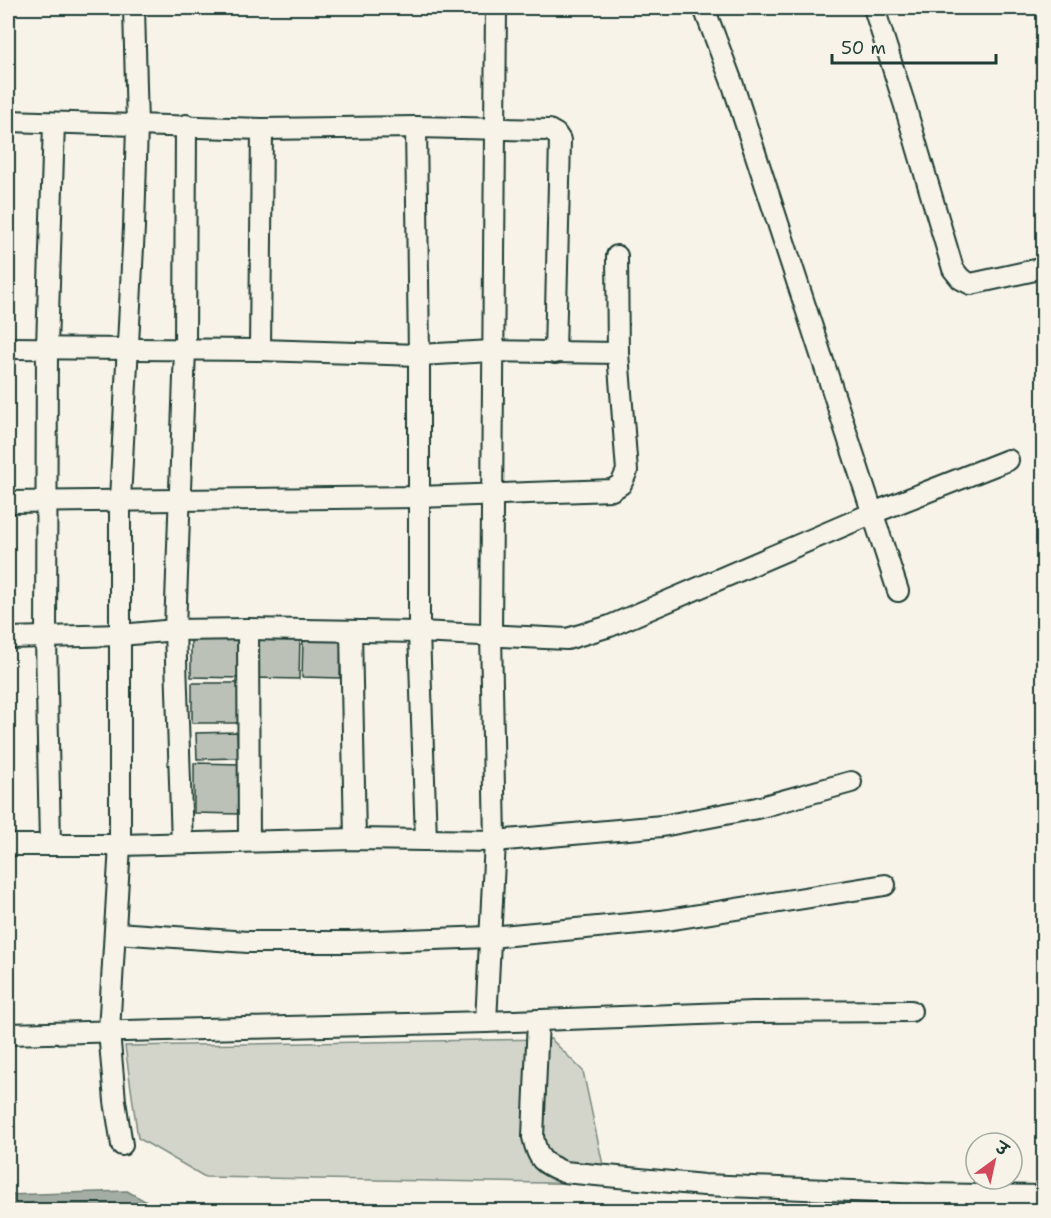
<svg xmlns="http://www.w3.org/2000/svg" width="1051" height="1218" font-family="'Shantell Sans','Playpen Sans Deva',sans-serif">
  <rect width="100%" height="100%" fill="#f7f3e8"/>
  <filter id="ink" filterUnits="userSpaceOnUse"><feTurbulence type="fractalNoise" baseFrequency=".0167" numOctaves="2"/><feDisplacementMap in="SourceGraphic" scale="12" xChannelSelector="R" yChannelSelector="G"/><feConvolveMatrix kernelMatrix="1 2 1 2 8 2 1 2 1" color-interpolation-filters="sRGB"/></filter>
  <g filter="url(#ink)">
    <polygon fill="#d3d5ca" stroke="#79897f" stroke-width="1.5" points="551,1039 583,1071 607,1184 205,1177 138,1138 125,1046"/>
    <polygon fill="#a4ada3" stroke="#6f8077" stroke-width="1.5" points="127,1191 161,1210 8,1210 8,1195"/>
    <g fill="#bbc1b6" stroke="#1f3d34" stroke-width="1.5">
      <polygon points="253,636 300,637 299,679 253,678"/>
      <polygon points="191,637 243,638 243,678 191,677"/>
      <polygon points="303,638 341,639 340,678 302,677"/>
      <rect x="192" y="683" width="53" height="40"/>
      <polygon points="237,732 238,758 197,759 196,733"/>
      <polygon points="194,763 240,764 239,814 194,813"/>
    </g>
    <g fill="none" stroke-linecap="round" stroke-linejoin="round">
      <g stroke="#1f3d34" stroke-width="24">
        <g id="street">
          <polyline points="704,8 733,85 898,591"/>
          <polyline points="874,8 905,106 953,269 961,279 971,284 1044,268"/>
          <polyline points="8,121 262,129 416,127 549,130 556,134 560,140 555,353"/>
          <polyline points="416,127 419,355 419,632 426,839"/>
          <polyline points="8,348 260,350 419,355 492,351 618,353"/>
          <polyline points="260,350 262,129"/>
          <polyline points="8,502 418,497 612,490 621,484 627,471 618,353 617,256"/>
          <polyline points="248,629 249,841"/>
          <polyline points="351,631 355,839"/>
          <polyline points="8,638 121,635 175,630 248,629 419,632 567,639 610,626 873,513 1008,460"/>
          <polyline points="182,843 175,630 185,349 186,125"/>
          <polyline points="8,845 120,845 355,839 495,841 662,826 757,808 851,782"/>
          <polyline points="50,845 46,638 47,347 54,123"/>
          <polyline points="116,933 248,942 350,942 490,937 661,921 885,885"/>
          <path d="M538,1020L533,1137C538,1160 542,1163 564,1172L704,1185L925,1194L1044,1196"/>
          <polyline points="486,1022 495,841 491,634 496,8"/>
          <polyline points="8,1034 486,1022 753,1012 911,1011"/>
          <polyline points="122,1145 115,1101 109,1031 120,845 120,500 134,227 137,126 134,8"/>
        </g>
      </g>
      <use href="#street" stroke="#f7f3e8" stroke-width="20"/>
    </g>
  </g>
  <rect width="1051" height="1218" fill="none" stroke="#f7f3e8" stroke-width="30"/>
  <rect x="15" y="15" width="1021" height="1188" fill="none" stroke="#1f3d34" stroke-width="2" filter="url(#ink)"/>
  <g transform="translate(994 1161) rotate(33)"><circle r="28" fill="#f7f3e8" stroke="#a1aaa0" stroke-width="1.5"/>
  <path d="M0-4.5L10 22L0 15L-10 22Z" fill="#d1495b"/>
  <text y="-9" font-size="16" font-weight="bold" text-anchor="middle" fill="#1f3d34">उ</text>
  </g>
  <path d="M832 54v9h164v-9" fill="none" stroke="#1f3d34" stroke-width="3"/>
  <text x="841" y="54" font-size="18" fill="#1f3d34" stroke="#f7f3e8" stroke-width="4.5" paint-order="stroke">50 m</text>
</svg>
